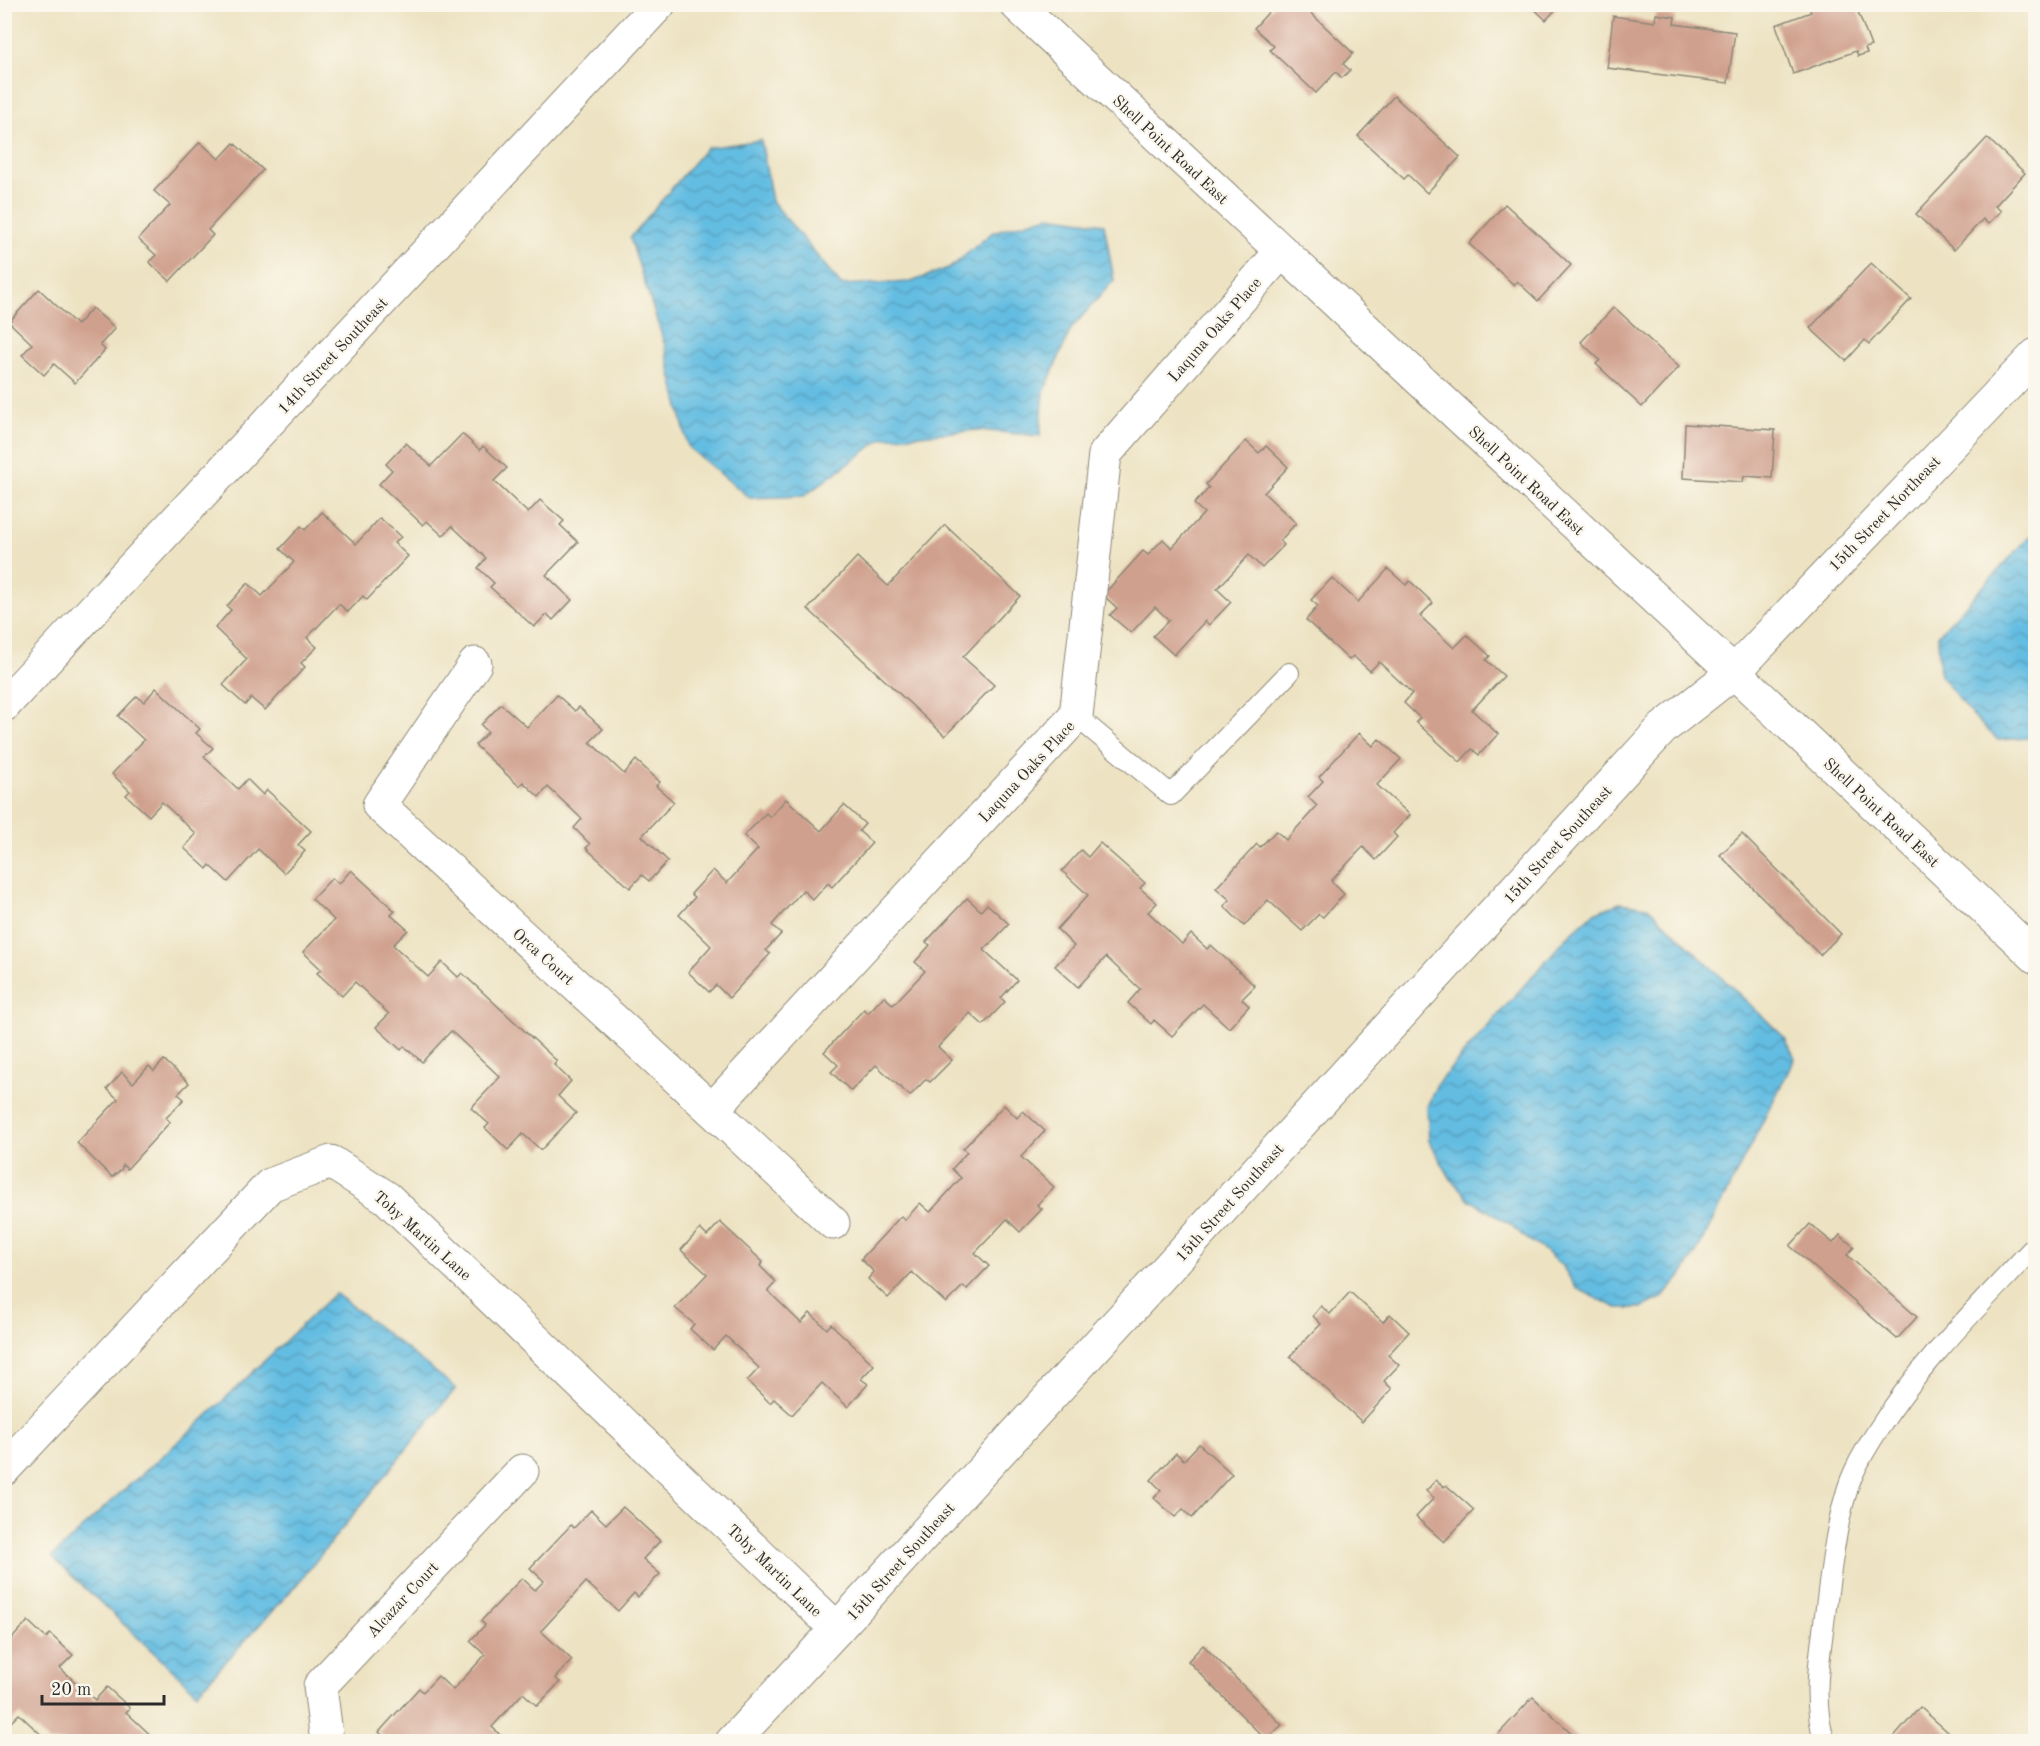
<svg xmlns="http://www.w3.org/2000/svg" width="2040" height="1746" font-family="'Old Standard TT',serif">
  <defs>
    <pattern id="water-waves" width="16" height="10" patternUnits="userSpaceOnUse" patternTransform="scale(1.5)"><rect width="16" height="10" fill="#64bde2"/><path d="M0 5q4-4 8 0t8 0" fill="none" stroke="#539ab7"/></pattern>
  </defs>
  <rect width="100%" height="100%" fill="#fbf7ec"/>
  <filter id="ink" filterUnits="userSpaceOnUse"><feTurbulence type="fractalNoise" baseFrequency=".0167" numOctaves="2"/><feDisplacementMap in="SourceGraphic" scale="12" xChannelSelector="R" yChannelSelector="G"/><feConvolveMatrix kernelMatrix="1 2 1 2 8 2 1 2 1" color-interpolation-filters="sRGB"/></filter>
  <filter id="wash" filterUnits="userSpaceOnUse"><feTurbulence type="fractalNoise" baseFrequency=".008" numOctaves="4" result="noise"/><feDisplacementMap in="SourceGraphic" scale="24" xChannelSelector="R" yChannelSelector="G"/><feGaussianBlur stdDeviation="1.35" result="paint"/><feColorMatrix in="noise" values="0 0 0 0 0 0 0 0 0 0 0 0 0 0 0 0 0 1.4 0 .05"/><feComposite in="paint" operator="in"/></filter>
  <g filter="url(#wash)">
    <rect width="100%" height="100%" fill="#ede3c3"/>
    <g fill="url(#water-waves)" stroke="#487486" stroke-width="1.5">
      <polygon points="761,140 772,201 841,285 911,282 951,267 993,232 1049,216 1104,224 1114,280 1071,329 1044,392 1040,436 978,430 883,438 804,496 750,498 688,447 664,342 630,238 706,148"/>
      <polygon points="2035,531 2035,731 2027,738 1998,740 1971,714 1940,675 1938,635"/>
      <polygon points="1620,903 1648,907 1785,1038 1795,1058 1695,1255 1679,1279 1662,1298 1641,1308 1617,1308 1576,1288 1563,1267 1545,1251 1523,1236 1510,1224 1470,1200 1451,1179 1429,1141 1427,1107 1437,1084 1566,938 1594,913"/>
      <polygon points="335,1293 456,1388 298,1583 197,1693 52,1557 108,1504 205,1418"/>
    </g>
    <g id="blocks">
      <g fill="#d0a08e">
        <polygon points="1276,4 1301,4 1353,53 1343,64 1350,70 1342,78 1336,72 1316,93 1270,50 1274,46 1254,28"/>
        <polygon points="1529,4 1561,4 1546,20"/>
        <polygon points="1827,4 1855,4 1871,46 1865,48 1867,53 1858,56 1856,51 1793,74 1776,25 1811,12 1808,5"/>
        <polygon points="1656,14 1675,17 1674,24 1735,32 1728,83 1607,68 1613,16 1655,22"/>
        <polygon points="1394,96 1460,157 1427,193 1408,175 1404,179 1358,136"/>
        <polygon points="1987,138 2025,173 1995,206 2001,211 1988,224 1983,219 1954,250 1916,214"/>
        <polygon points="200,142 219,159 234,143 263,170 208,230 213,235 170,281 149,262 156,255 138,239 170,205 154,191"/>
        <polygon points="1505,204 1571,265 1538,301 1517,281 1514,285 1469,244"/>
        <polygon points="1871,263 1911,299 1869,344 1865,340 1846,361 1810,328"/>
        <polygon points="39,289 77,325 92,308 115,328 100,345 105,350 75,383 54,364 44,375 22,355 32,344 9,322"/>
        <polygon points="1614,307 1679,367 1642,407 1596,364 1600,360 1581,342"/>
        <polygon points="1685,424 1775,430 1772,478 1744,476 1743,482 1683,478"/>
        <polygon points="462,434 480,450 483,446 507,468 494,481 528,513 540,500 564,521 560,525 578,542 546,575 572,600 553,620 547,614 534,627 490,587 494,583 478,568 486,558 452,526 443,536 427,521 423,525 379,484 392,470 386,464 406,443 431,466"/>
        <polygon points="1246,441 1259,453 1266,446 1288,467 1264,493 1296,523 1280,541 1284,545 1262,568 1249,555 1217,589 1231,602 1209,625 1205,621 1174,655 1153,636 1169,620 1155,607 1131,633 1110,615 1117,608 1103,595 1143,551 1148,555 1163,539 1172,548 1204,513 1194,504 1209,488 1206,484"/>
        <polygon points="322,512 356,544 380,518 401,537 394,543 408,556 367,600 363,596 348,612 339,604 307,638 317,647 301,663 305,667 265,710 251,698 245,705 223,685 247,659 215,628 231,610 227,606 248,583 262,596 294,562 280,549 301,526 305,530"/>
        <polygon points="945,525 1020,596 963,657 994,685 945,736 808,609 857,557 888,586"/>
        <polygon points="1388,569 1406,585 1410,581 1433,603 1420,616 1454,648 1467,635 1490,656 1486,660 1504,676 1472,710 1498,734 1479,755 1472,749 1460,762 1416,722 1420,718 1404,703 1412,693 1379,662 1370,671 1353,656 1349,660 1306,620 1318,606 1311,600 1332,578 1358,602"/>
        <polygon points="156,688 200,729 196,733 213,748 204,757 238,789 247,779 263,795 267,790 311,831 298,845 305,851 284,873 258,849 228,882 210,865 207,869 184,848 196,834 162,802 149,816 126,795 130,791 112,774 144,740 118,716 137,696 144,702"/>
        <polygon points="557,695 575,711 579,707 603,729 590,742 624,774 636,760 660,782 656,786 674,802 642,836 668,861 649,881 642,875 630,888 586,848 590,844 574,828 582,819 548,787 539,797 523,782 519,786 475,745 488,732 481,725 501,704 527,727"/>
        <polygon points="1359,733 1373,746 1379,739 1401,759 1377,785 1410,815 1393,833 1397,837 1376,860 1363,847 1331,881 1344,894 1323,917 1319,914 1302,931 1268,900 1244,926 1224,906 1230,900 1216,888 1257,844 1260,847 1276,831 1286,840 1317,806 1308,797 1323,781 1319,777"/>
        <polygon points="786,799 821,831 844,805 865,824 859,831 872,843 832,887 828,883 813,900 803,890 772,925 781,934 766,950 770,954 729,998 716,985 709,992 688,972 711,946 679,915 695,897 691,894 713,870 727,883 758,849 744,836 766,813 770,817"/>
        <polygon points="1742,834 1841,934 1820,955 1720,855"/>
        <polygon points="1100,843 1145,883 1140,888 1157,903 1148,912 1182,944 1191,934 1207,949 1211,945 1255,986 1242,999 1249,1006 1229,1028 1203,1004 1172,1036 1154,1020 1151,1024 1128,1003 1140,989 1106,957 1078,987 1055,966 1074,946 1057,929 1088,895 1062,871 1081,850 1088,857"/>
        <polygon points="351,870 395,911 391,915 408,930 393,945 428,977 442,962 458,977 462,973 557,1061 554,1065 571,1081 558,1096 576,1113 541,1150 523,1134 508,1150 485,1128 489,1124 471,1108 500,1077 451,1031 422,1062 404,1046 401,1050 376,1027 389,1014 355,982 342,996 317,973 321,969 303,952 334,920 312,899 332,878 339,884"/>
        <polygon points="967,898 981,911 987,904 1009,924 984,950 1017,980 1001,998 1005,1002 983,1025 970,1013 938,1047 952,1060 930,1082 926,1079 910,1096 876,1065 851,1091 831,1072 838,1065 824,1052 864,1009 868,1013 884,996 893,1005 925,971 915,962 930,945 926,942"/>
        <polygon points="164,1060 189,1083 178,1094 184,1099 166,1118 170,1122 127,1169 123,1165 121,1170 112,1177 77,1143 118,1099 107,1089 122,1072 133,1083 149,1066 154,1071"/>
        <polygon points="1004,1105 1017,1118 1023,1111 1045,1131 1021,1157 1054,1187 1037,1205 1042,1209 1020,1232 1007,1219 975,1253 989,1266 967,1289 963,1286 946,1303 912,1272 888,1298 868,1279 874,1272 861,1259 901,1216 905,1220 920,1203 930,1212 961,1178 952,1169 967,1152 963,1149"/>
        <polygon points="720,1222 763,1262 760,1266 776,1282 768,1291 801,1323 810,1313 827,1329 831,1324 874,1365 861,1379 868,1384 848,1407 822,1383 792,1415 774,1399 770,1403 747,1381 759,1368 726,1336 713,1350 690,1329 694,1324 675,1308 707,1274 681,1250 700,1229 707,1236"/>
        <polygon points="1810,1224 1833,1243 1840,1235 1854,1247 1847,1255 1917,1317 1897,1339 1790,1246"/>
        <polygon points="1350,1292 1383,1322 1390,1314 1409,1332 1388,1355 1399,1365 1384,1381 1392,1389 1362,1422 1290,1356 1321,1324 1313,1316 1321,1306 1330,1314"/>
        <polygon points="1199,1444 1232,1474 1192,1518 1183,1509 1175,1517 1154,1498 1161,1490 1151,1480 1176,1453 1184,1460"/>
        <polygon points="1436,1480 1444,1487 1446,1485 1474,1510 1444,1542 1416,1517 1434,1498 1426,1491"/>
        <polygon points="623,1507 660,1541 643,1559 660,1574 638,1597 634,1593 618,1611 586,1582 541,1631 572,1660 555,1678 560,1682 537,1706 523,1693 492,1727 505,1740 504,1742 389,1742 379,1732 419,1688 423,1692 438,1676 453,1690 485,1655 470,1641 485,1625 481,1621 522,1578 535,1590 544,1581 530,1568 571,1525 574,1528 591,1510 606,1524"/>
        <polygon points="28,1621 46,1638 50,1634 73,1655 60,1668 95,1700 107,1687 130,1708 126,1712 158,1742 49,1742 19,1714 10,1723 4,1718 4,1647"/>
        <polygon points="1203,1645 1282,1725 1266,1740 1188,1661"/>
        <polygon points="1533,1697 1581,1742 1491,1742"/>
        <polygon points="1920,1707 1959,1742 1890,1742"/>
      </g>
    </g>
  </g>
  <g filter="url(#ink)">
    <use href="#blocks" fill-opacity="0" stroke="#8c8777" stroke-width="1.5"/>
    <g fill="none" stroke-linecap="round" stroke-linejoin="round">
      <g stroke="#8c8777" stroke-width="22">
        <g id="service">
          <polyline points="1076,716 1171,795 1289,673"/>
          <path d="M1825,1742C1811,1701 1820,1657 1825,1615C1830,1576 1835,1531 1846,1494C1852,1472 1864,1452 1876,1433C1920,1363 1980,1305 2036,1245"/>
        </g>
      </g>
      <g stroke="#8c8777" stroke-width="35">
        <g id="minor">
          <polyline points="475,664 379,805 712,1110 833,1223"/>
          <polyline points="4,705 659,4"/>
          <polyline points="712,1110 1076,716 1105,454 1281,252"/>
          <polyline points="4,1469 270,1185 331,1162 387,1198 837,1629"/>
          <polyline points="327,1742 320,1686 522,1471"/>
          <polyline points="732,1742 837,1629 1663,728 1734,672 2036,355"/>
        </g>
      </g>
      <g stroke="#8c8777" stroke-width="35">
        <polyline id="tertiary" points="1016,4 1734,672 2036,957"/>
      </g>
      <use href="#service" stroke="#fff" stroke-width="20"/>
      <use href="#minor" stroke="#fff" stroke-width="33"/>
      <use href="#tertiary" stroke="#fff" stroke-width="33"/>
    </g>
  </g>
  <g text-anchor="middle" stroke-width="4.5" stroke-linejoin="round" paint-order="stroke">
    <g font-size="16" fill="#2b2b2b" stroke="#fbf7ec">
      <text transform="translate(1171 149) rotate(43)" y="6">Shell Point Road East</text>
      <text transform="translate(1214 329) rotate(-49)" y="6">Laquna Oaks Place</text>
      <text transform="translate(332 355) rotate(-47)" y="6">14th Street Southeast</text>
      <text transform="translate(1527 480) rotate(43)" y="6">Shell Point Road East</text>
      <text transform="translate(1884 513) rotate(-46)" y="6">15th Street Northeast</text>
      <text transform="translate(1026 771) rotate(-47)" y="6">Laquna Oaks Place</text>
      <text transform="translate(1882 812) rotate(43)" y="6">Shell Point Road East</text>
      <text transform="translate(1557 844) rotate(-48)" y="6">15th Street Southeast</text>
      <text transform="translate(544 956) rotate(42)" y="6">Orca Court</text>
      <text transform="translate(1229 1202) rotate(-48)" y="6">15th Street Southeast</text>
      <text transform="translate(423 1235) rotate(42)" y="6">Toby Martin Lane</text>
      <text transform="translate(900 1561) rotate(-48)" y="6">15th Street Southeast</text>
      <text transform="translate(775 1570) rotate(44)" y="6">Toby Martin Lane</text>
      <text transform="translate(402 1599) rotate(-47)" y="6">Alcazar Court</text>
    </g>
  </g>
  <rect width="2040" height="1746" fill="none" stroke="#fbf7ec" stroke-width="24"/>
  <path d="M42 1695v9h122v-9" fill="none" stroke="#2b2b2b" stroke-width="3"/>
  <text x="51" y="1695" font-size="18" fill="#2b2b2b" stroke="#fbf7ec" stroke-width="4.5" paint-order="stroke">20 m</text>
</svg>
